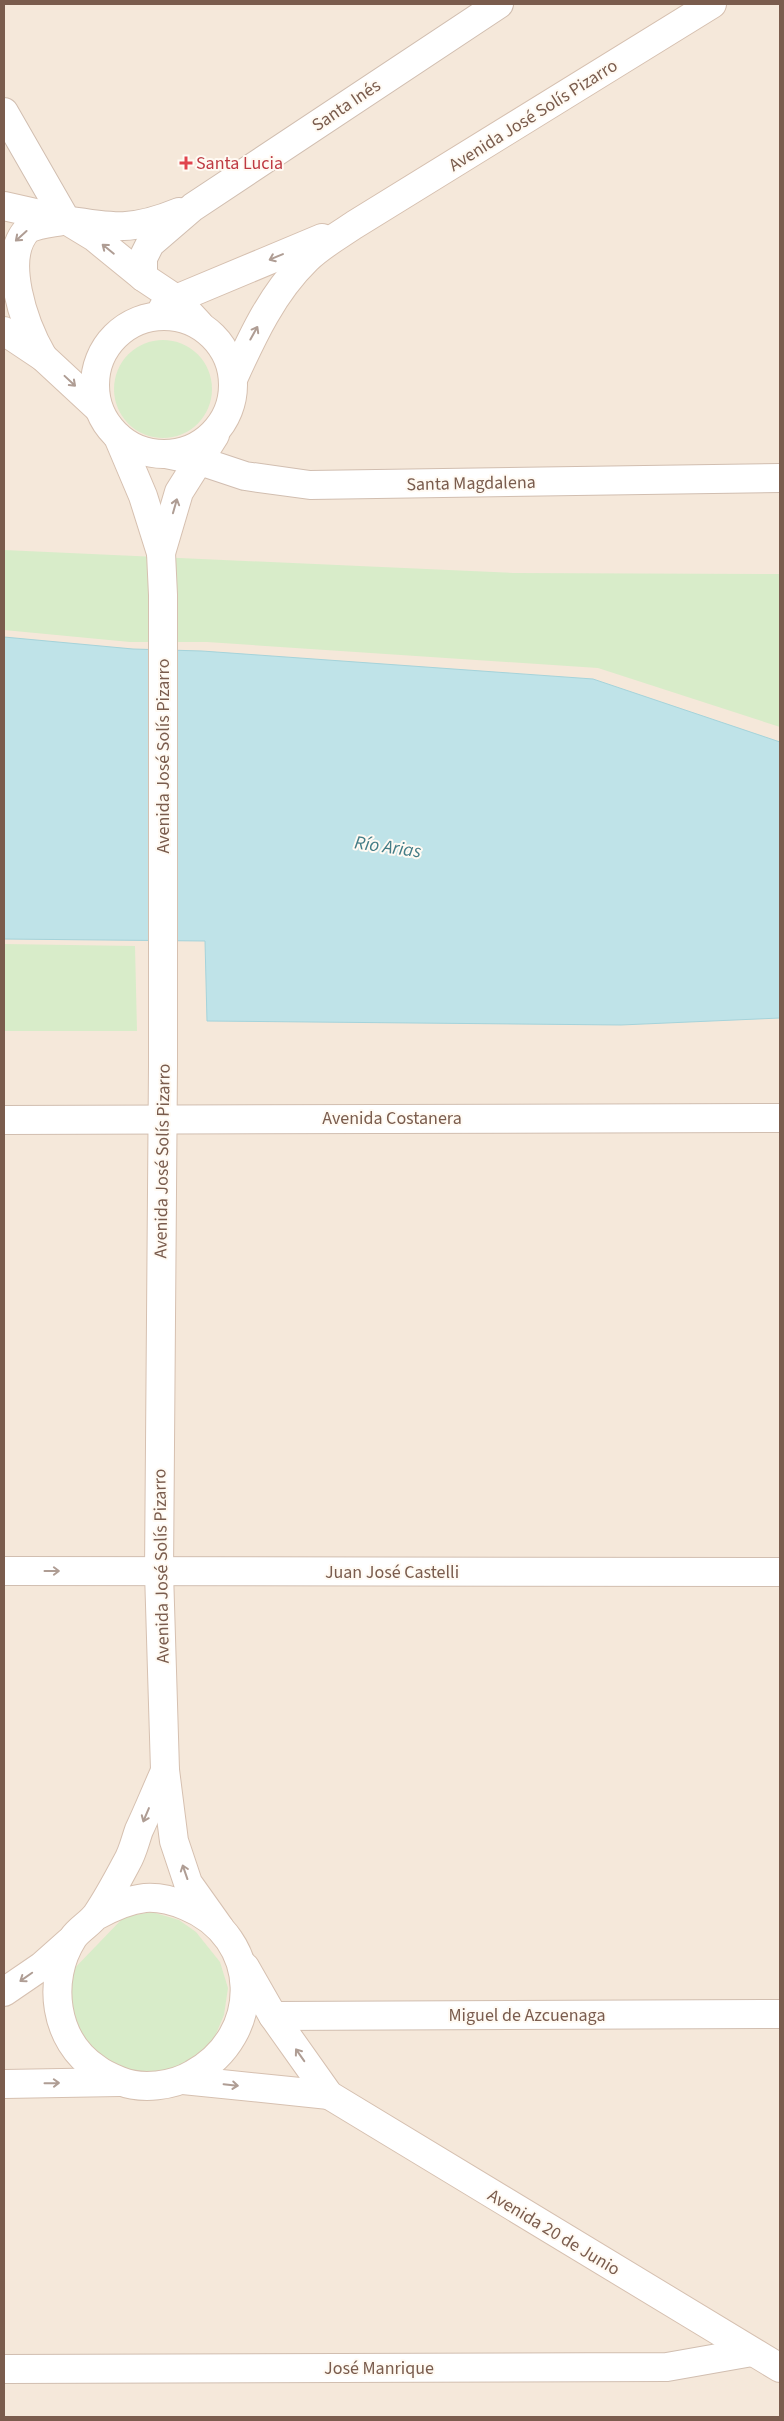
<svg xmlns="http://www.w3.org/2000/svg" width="784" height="2421" font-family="'Source Sans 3',sans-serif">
  <rect width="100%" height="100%" fill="#fdf6ec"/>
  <rect fill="#f5e8da" x="4" y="4" width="776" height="2413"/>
  <g fill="#d8ecc9">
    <circle cx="163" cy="389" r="49"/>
    <polygon points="4,550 513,573 780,574 780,727 598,668 207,642 130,642 4,630"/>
    <polygon points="4,944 135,946 137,1031 4,1031"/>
    <polygon points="152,1912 179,1920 196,1932 220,1962 228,1988 224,2015 213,2041 188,2062 165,2072 139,2074 119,2071 75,2036 69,1974 124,1917"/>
  </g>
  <polygon fill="#bfe3e8" stroke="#a5d3da" points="4,637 133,649 202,651 593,679 780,742 780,1018 621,1025 207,1021 205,941 4,939"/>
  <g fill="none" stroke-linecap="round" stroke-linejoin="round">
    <g stroke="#d1beb0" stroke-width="30">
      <g id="street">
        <path d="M4,112L66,220C114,228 133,231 179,212"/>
        <polyline points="143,277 143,258 150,244 193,207 499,4"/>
        <polyline points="166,454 200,461 245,476 310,485 780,478"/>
        <polyline points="4,1120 780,1118"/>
        <polyline points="4,1571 780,1572"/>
        <polyline points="273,2016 780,2014"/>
        <polyline points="4,2369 667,2367 752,2352"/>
      </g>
    </g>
    <g stroke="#d6c0b0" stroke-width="30">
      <g id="secondary">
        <polyline points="4,206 66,220 94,237 143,277 176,299 199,324"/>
        <polyline points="163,308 176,299 322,238"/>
        <circle cx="164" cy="385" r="69"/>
        <polyline points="4,331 43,357 98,408"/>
        <path d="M43,357C24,324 0,257 28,229C38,224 52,223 62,221"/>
        <path d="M234,377C253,335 273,292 307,259C320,246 338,236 354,225L712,4"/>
        <polyline points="118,437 143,496 161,553 163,595 163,1065 159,1572 165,1770 174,1841 188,1883 220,1928"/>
        <polyline points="161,553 179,492 215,435"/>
        <path d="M96,1916C112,1907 127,1900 145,1898C158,1897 174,1901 186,1906C262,1937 264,2035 193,2074C173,2086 142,2090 120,2081C113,2078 103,2074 97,2069C54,2041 46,1980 73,1938C79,1929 91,1923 97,1914C108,1898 118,1879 127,1862C133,1852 135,1841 139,1830C148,1811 156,1791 165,1771"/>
        <polyline points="245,1967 273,2016 329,2095 780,2368"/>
        <polyline points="4,1992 42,1966 69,1942"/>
        <polyline points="183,2080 329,2095"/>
        <polyline points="4,2084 120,2082"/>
      </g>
    </g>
    <use href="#street" stroke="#fff" stroke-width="28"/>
    <use href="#secondary" stroke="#fff" stroke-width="28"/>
  </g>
  <defs><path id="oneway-shaft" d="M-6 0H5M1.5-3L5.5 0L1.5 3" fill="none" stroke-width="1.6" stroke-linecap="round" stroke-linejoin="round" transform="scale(1.25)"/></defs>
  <g stroke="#af9d94">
    <use href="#oneway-shaft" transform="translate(21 236) rotate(138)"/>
    <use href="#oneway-shaft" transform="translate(108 249) rotate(-141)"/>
    <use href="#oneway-shaft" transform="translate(276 257) rotate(157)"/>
    <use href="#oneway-shaft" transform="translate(254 333) rotate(-61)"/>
    <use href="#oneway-shaft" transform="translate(70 381) rotate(43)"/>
    <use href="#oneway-shaft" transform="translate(175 506) rotate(-74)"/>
    <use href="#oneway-shaft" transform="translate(52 1571)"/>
    <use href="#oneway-shaft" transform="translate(146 1815) rotate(113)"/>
    <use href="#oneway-shaft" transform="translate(185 1872) rotate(-109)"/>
    <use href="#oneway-shaft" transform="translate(26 1977) rotate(145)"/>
    <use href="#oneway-shaft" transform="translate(300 2055) rotate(-125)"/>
    <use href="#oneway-shaft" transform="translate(52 2083) rotate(-1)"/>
    <use href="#oneway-shaft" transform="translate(231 2085) rotate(6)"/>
  </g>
  <path fill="#e0444e" stroke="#fffaf3" stroke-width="2" d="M183.5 155.5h5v5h5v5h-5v5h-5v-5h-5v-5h5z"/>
  <g text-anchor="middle" stroke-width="4" stroke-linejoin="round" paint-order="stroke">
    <g font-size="18" fill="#7a5c4d" stroke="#fffaf3">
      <text transform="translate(346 105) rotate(-34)" y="6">Santa Inés</text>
      <text transform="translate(533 115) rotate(-32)" y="6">Avenida José Solís Pizarro</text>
      <text transform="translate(471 483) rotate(-1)" y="6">Santa Magdalena</text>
      <text transform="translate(163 756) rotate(-90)" y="6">Avenida José Solís Pizarro</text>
      <text x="392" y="1124">Avenida Costanera</text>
      <text transform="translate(162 1161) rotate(-89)" y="6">Avenida José Solís Pizarro</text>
      <text transform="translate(161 1566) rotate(-91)" y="6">Avenida José Solís Pizarro</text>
      <text x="392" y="1578">Juan José Castelli</text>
      <text x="527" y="2021">Miguel de Azcuenaga</text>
      <text transform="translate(554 2232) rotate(31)" y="6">Avenida 20 de Junio</text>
      <text x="379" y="2374">José Manrique</text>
    </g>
    <g font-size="18" fill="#be3a42" stroke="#fffaf3" text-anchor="start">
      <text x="196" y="169">Santa Lucia</text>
    </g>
    <g font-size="19" font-style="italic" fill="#437c86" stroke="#fffaf3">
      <text transform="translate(388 846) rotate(8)" y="7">Río Arias</text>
    </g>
  </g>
  <rect width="784" height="2421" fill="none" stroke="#7a5c4d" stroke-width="10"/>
</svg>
